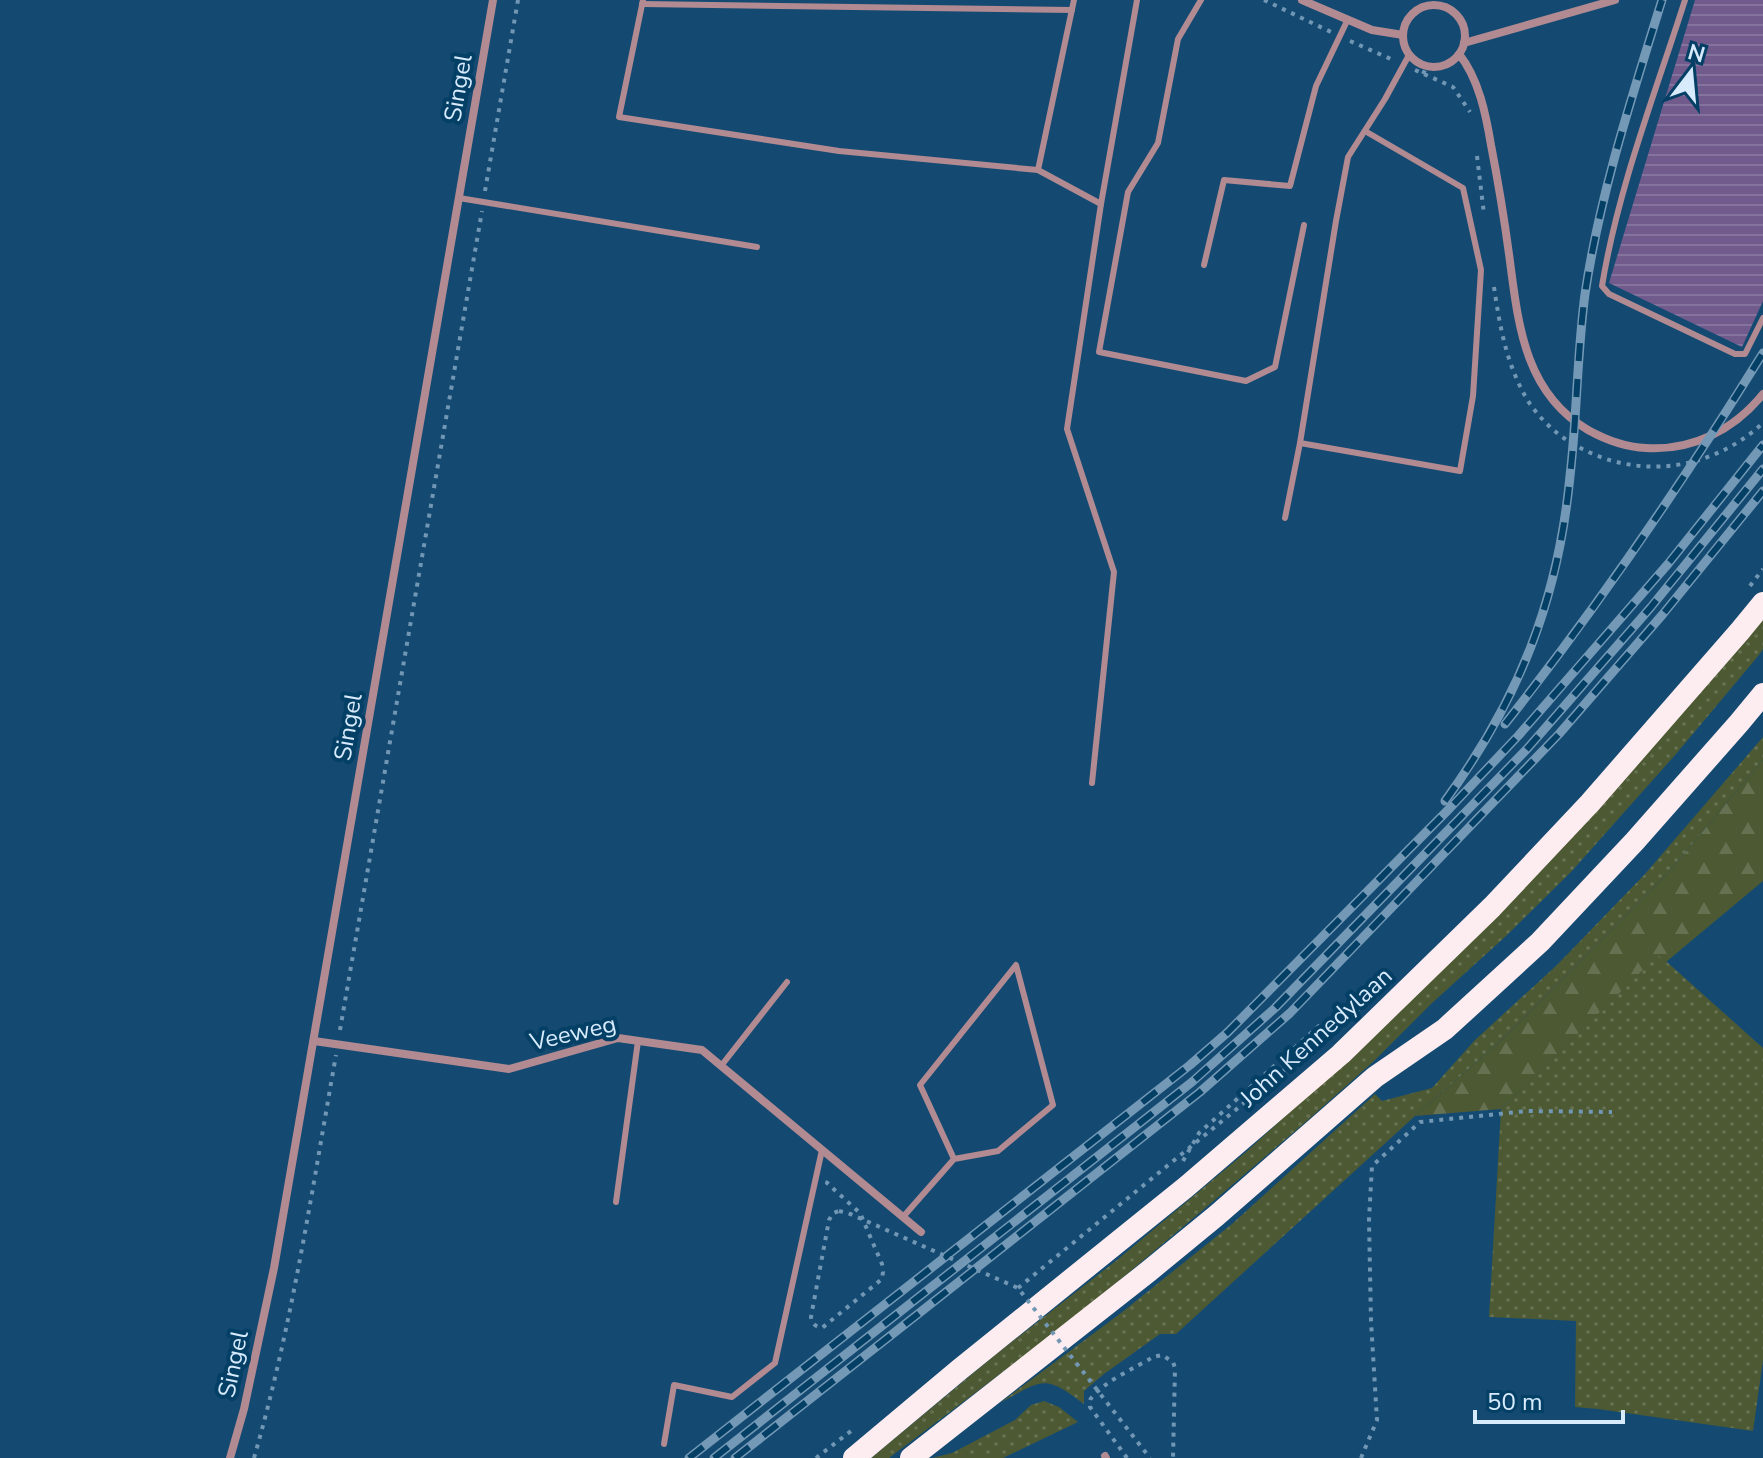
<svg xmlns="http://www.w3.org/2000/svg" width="1763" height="1458" font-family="'Nunito Sans',sans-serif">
  <defs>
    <pattern id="grass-dots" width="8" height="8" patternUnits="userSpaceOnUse" patternTransform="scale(2)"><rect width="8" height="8" fill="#4c5933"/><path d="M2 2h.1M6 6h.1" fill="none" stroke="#657151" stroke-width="1.8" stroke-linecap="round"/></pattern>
    <pattern id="forest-firs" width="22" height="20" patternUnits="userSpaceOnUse" patternTransform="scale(2)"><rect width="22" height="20" fill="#4c5933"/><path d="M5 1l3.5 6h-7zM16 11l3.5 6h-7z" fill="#657151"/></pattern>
    <pattern id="water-rules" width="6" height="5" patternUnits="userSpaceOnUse" patternTransform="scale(2)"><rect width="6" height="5" fill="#715b8c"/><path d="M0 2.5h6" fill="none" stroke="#84739d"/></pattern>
  </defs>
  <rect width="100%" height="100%" fill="#144a71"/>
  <g fill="url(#grass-dots)">
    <polygon points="1763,617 1763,649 1759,655 1676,754 1571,872 1506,936 1431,1004 1374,1061 1308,1120 1203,1210 1102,1295 1040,1344 889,1458 871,1458 995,1355 1117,1260 1246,1152 1339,1067"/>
    <path d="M1763,737V760L1667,874L1506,1036L1415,1116L1176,1334H1160L1104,1374L1084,1391V1404C1044,1373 1042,1380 1000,1403L1121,1313L1232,1224L1375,1094L1382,1101L1432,1088L1475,1040L1557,965L1645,874Z"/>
    <polygon points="1658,954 1763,1048 1763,1360 1753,1431 1598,1409 1575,1407 1576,1321 1489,1317 1501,1109"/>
    <polygon points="1044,1401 1059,1407 1078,1422 1003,1458 932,1458 952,1453 1015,1420 1031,1405"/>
  </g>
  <polygon fill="url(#forest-firs)" points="1763,760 1763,881 1666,962 1658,955 1501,1109 1415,1116 1506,1036 1667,874"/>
  <polygon fill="url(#water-rules)" points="1695,0 1763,0 1763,301 1742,347 1609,283"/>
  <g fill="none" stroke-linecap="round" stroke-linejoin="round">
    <g stroke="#7197b4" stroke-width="4" stroke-dasharray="4 6" stroke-linecap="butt">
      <polyline points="1264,0 1331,32"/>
      <polyline points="1350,41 1393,60"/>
      <polyline points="1415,70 1453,87 1470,112"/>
      <polyline points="1423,74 1427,66"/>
      <polyline points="1477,156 1484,214"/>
      <polyline points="485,191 518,0"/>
      <path d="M1494,287C1500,328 1507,368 1530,404C1542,421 1557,435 1575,445C1637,481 1711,471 1763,423"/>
      <polyline points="1750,586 1763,569"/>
      <polyline points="340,1030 482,211"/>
      <polyline points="1183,1161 1199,1133 1320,1025 1348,1006 1358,1009"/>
      <path d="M828,1181L827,1183L860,1213L882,1264L883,1272L882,1279L822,1328C815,1326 812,1324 811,1317L829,1220L833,1213L839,1211"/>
      <path d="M254,1458C292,1326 312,1190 336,1055"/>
      <polyline points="816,1458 851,1431"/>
      <path d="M1127,1458L1090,1407C1090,1401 1089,1400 1093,1396C1107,1380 1135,1368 1153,1357L1162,1355L1173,1362L1175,1368L1173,1458"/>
      <polyline points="1361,1458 1377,1420 1371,1321 1369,1220 1372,1166 1420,1122 1527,1111 1612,1112"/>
    </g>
    <g stroke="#b18a92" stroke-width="6">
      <polyline points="643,0 619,117 839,151 1038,170"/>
      <polyline points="1074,0 1038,170 1101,204 1067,429 1114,572 1092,783"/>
      <polyline points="1201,0 1178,39 1158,143 1128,192 1099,352 1246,381 1275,367 1304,225"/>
      <path d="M1685,0C1655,94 1618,188 1602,286L1609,294L1735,354H1745L1763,318"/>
      <polyline points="642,4 1072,10"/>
      <polyline points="459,198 757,247"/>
      <polyline points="1101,204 1137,0"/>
      <polyline points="1204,265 1224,180 1290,186 1316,86 1348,19"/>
      <polyline points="1300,443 1460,471 1473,396 1481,270 1463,188 1365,131"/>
      <polyline points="1285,518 1300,443 1336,221 1348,157 1385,99 1409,55"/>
      <polyline points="721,1066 787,982"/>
      <polyline points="616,1202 638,1041"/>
      <polyline points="903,1217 954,1159 920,1085 1016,965 1053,1105 998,1151 954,1159"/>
      <polyline points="664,1444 674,1385 732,1397 775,1363 822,1150"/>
    </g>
    <g stroke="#b18a92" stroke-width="8">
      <polyline points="1302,0 1372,30 1403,35"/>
      <circle cx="1434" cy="36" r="31"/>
      <polyline points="1464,43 1615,0"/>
      <path d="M1459,54C1479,79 1486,115 1491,145C1498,181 1504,217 1509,254C1518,321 1523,392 1588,430C1606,440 1625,447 1646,448C1692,451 1734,430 1763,394"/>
      <polyline points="314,1041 509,1069 618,1038 702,1050 921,1232"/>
      <polyline points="1105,1456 1106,1458"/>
      <polyline points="230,1458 244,1409 274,1268 493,0"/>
    </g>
    <g stroke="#fdedf0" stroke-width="22">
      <polyline points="854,1458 959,1370 1186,1187 1341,1054 1492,907 1590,803 1740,631 1763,603"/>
      <polyline points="911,1458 1149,1271 1216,1216 1375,1077 1445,1029 1540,942 1635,841 1739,723 1763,694"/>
    </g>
    <g stroke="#7499b6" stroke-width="9">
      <g id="rail">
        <path d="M1505,724C1599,605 1683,482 1763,353"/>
        <path d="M1445,801C1519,699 1558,601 1570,476C1577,416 1577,354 1585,294C1600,193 1632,97 1662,0"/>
        <polyline points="689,1458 1190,1065 1228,1032 1450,808 1519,735 1668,564 1763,445"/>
        <polyline points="714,1458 1192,1082 1275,1008 1526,750 1651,607 1763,469"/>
        <polyline points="735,1458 1200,1092 1290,1013 1559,734 1663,614 1763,491"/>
      </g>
    </g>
    <use href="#rail" stroke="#043f65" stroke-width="6" stroke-dasharray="18" stroke-linecap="butt"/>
    <g stroke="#7197b4" stroke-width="4" stroke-dasharray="4 6" stroke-linecap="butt">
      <polyline points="839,1211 848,1213 1018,1288 1150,1458"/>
      <polyline points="1018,1288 1359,1009"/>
    </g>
  </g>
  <g text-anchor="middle" stroke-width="8" stroke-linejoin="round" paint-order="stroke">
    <g font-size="24" fill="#d7ebfd" stroke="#043f65">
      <text transform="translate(458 88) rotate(-80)" y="8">Singel</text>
      <text transform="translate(348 727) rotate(-80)" y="8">Singel</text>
      <text transform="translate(573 1033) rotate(-13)" y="8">Veeweg</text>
      <text transform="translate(1316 1037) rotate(-42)" y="8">John Kennedylaan</text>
      <text transform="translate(233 1364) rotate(-78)" y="8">Singel</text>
    </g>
  </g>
  <g transform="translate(1691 72) rotate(16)" stroke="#043f65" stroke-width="6" paint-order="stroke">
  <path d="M0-6L14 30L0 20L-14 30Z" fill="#d7ebfd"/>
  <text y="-12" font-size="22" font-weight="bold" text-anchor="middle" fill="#d7ebfd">N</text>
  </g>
  <path d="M1475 1410v12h148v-12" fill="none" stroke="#d7ebfd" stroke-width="4"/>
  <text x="1487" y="1410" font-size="24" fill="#d7ebfd" stroke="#043f65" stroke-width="6" paint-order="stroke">50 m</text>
</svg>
